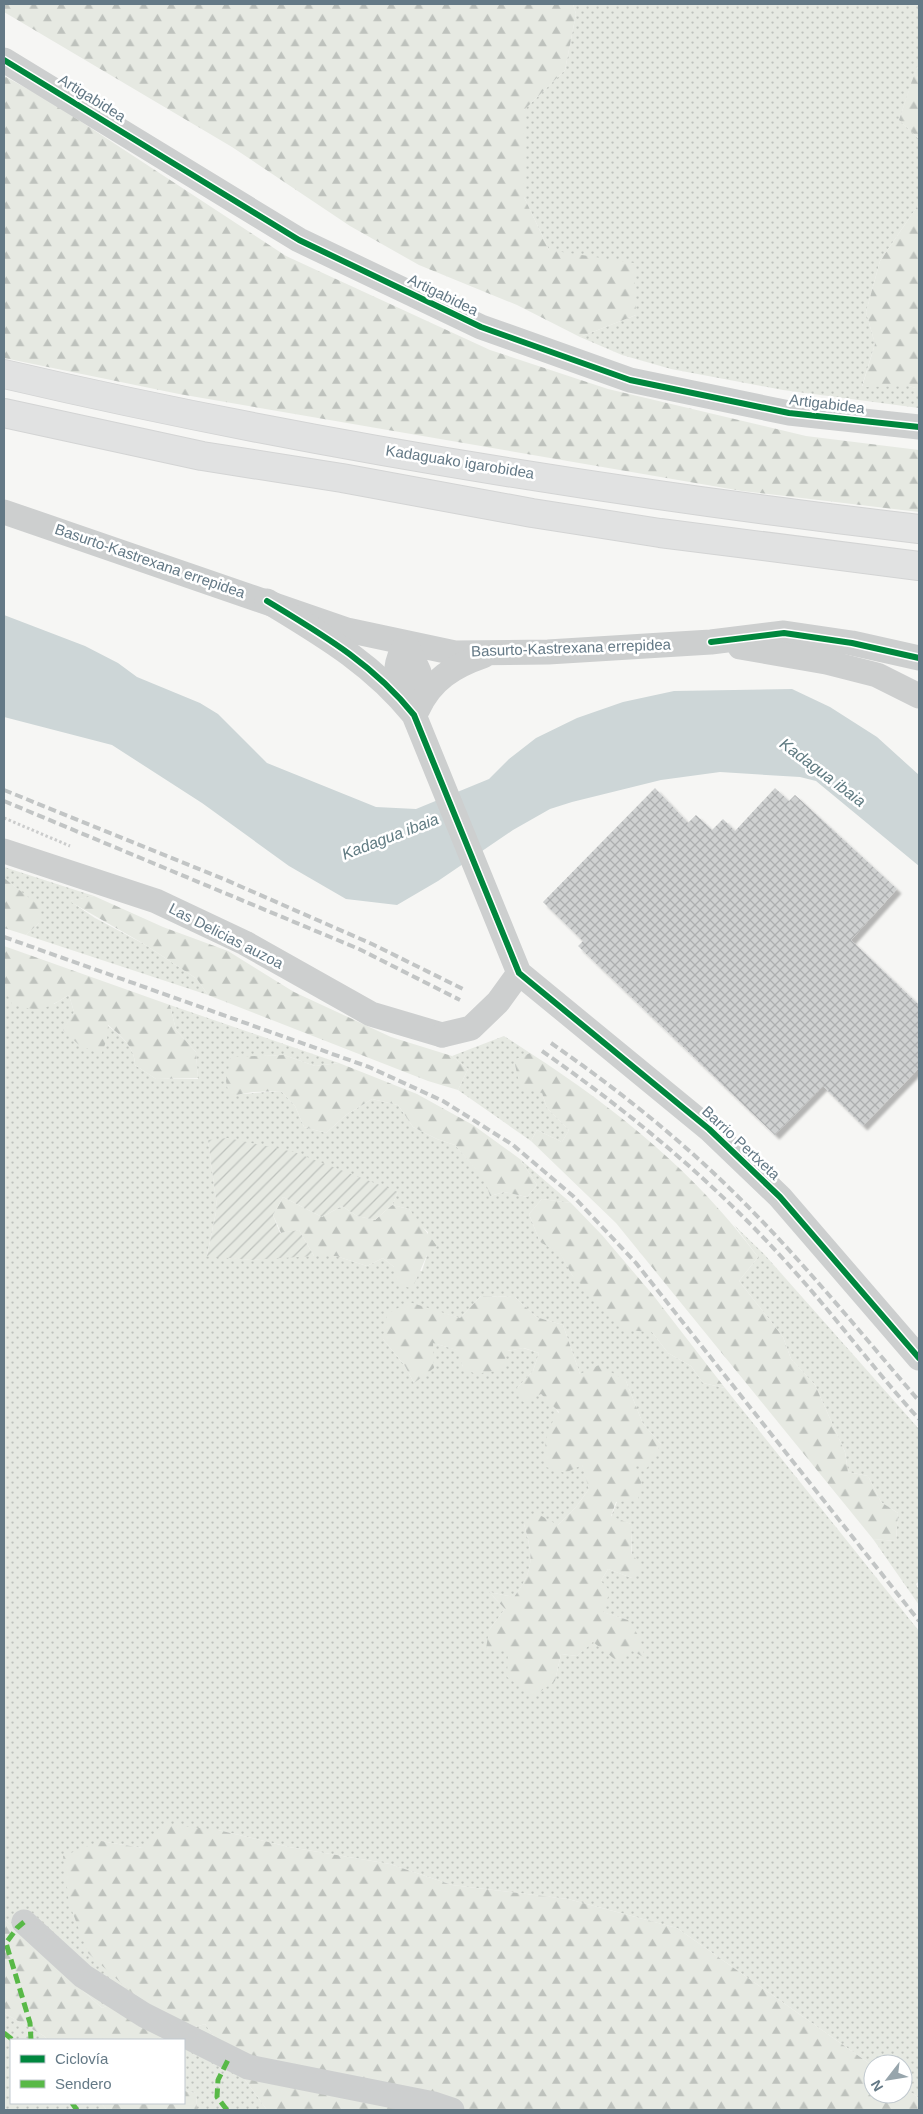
<svg xmlns="http://www.w3.org/2000/svg" width="923" height="2114" font-family="Helvetica,sans-serif">
  <defs>
    <pattern id="grass-dots" width="8" height="8" patternUnits="userSpaceOnUse" patternTransform="scale(1.25)"><rect width="8" height="8" fill="#e6e9e2"/><path d="M2 2h.1M6 6h.1" fill="none" stroke="#bec2bd" stroke-width="1.8" stroke-linecap="round"/></pattern>
    <pattern id="forest-firs" width="22" height="20" patternUnits="userSpaceOnUse" patternTransform="scale(1.25)"><rect width="22" height="20" fill="#e6e9e2"/><path d="M5 1l3.5 6h-7zM16 11l3.5 6h-7z" fill="#bec2bd"/></pattern>
    <pattern id="garden-furrows" width="10" height="10" patternUnits="userSpaceOnUse" patternTransform="scale(1.25)"><rect width="10" height="10" fill="#e6e9e2"/><path d="M-1 1l2-2M0 10L10 0M9 11l2-2" fill="none" stroke="#bec2bd"/></pattern>
    <pattern id="building-cross-hatch" width="8" height="8" patternUnits="userSpaceOnUse" patternTransform="scale(1.25)"><rect width="8" height="8" fill="#cfd1d1"/><path d="M0 0l8 8M0 8l8-8" fill="none" stroke="#acaeaf"/></pattern>
    <filter id="shadow"><feDropShadow dx="4.5" dy="4.5" stdDeviation="1" flood-color="#0004"/></filter>
  </defs>
  <rect width="100%" height="100%" fill="#f6f6f4"/>
  <g fill="url(#grass-dots)" fill-rule="evenodd">
    <polygon points="573,4 919,4 919,67 917,67 899,120 919,139 919,204 880,261 866,312 875,344 862,386 909,386 919,389 919,408 783,390 671,369 622,355 580,337 636,315 549,250 524,197 524,110 565,70 576,14"/>
    <polygon points="4,867 94,896 70,901 95,918 144,944 197,979 208,995 26,935 39,923 19,890 4,878"/>
    <path d="M4,988L54,1004L69,995L74,1012L63,1031L107,1039V1025C121,1036 135,1047 135,1065L156,1079H198L196,1052L176,1030L170,1005L339,1063L315,1066L284,1055L263,1056L229,1095L281,1091L295,1106L304,1127L326,1133L346,1115L372,1099L398,1105L413,1127L437,1139L455,1145L486,1180L490,1196L504,1192L527,1197L537,1185L520,1159L571,1203L542,1199L529,1214L540,1242L560,1252L572,1275L652,1332L668,1353L691,1366L703,1383L725,1388L919,1631V2098L903,2087V2064L873,2066L677,1928L568,1899L452,1885L390,1864L289,1847L218,1830L142,1848L101,1841L132,1993L102,2008L4,1919ZM208,1140L398,1192L392,1205L409,1209L418,1223L428,1232L427,1255L422,1271L394,1267L383,1258L367,1266L336,1256H290L251,1260L207,1255L217,1207ZM481,1296L515,1297L536,1317L563,1325L580,1374L626,1381L643,1424L661,1444L632,1464L611,1517L631,1524L632,1578L608,1569L601,1581L602,1612L628,1620L603,1649L593,1641L577,1656L561,1654L555,1681L508,1649L489,1630L505,1609L489,1592L514,1597C535,1569 533,1557 524,1524L558,1525L576,1507L589,1489C585,1466 562,1404 540,1394C533,1391 524,1390 517,1388L533,1371L539,1353L523,1348L507,1351L463,1367L458,1350L433,1343L414,1383L405,1366L383,1339L439,1312L460,1318Z"/>
    <polygon points="504,1036 530,1053 515,1060 542,1093 547,1108 569,1130 562,1142 537,1130 531,1141 458,1090 468,1069 452,1056"/>
    <polygon points="734,1225 764,1254 919,1429 919,1581 916,1584 919,1590 919,1605 873,1539 896,1541 898,1513 881,1502 868,1476 848,1472 845,1452 815,1385 791,1359 783,1337 739,1281 758,1257"/>
    <polygon points="4,2013 44,2036 48,2040 11,2040 11,2103 101,2103 107,2110 4,2110"/>
    <polygon points="205,2024 267,2110 197,2110 196,2093 184,2091 184,2040 153,2040"/>
  </g>
  <g fill="url(#forest-firs)">
    <polygon points="4,4 573,4 576,14 565,70 524,110 524,197 549,250 634,263 636,315 580,337 517,305 419,265 350,226 232,147 4,12"/>
    <polygon points="917,66 919,67 919,139 899,120"/>
    <polygon points="4,76 48,100 286,256 490,350 608,389 806,436 919,450 919,512 742,491 179,394 4,358"/>
    <polygon points="919,204 919,389 909,386 862,387 875,344 866,312 880,261"/>
    <polygon points="4,878 41,907 39,923 26,935 4,928"/>
    <polygon points="94,896 163,927 228,951 294,992 391,1037 452,1056 468,1069 458,1090 428,1081 208,995 197,979 144,944 69,901"/>
    <path d="M4,946L170,1005L176,1030L196,1052L198,1078L156,1079L135,1065C135,1047 121,1036 108,1025L107,1039L101,1055L78,1044L63,1030L74,1012L69,995C44,1010 40,1013 12,1004L4,988Z"/>
    <path d="M530,1053C617,1109 697,1174 758,1257L739,1281L783,1337L791,1359L815,1385L845,1452L848,1472L868,1476L881,1502L898,1513L896,1541L873,1539L616,1223L531,1141L537,1130L562,1142L569,1130L547,1108L542,1093L520,1087L514,1060Z"/>
    <polygon points="284,1055 315,1066 339,1063 417,1094 473,1125 520,1159 537,1185 527,1197 504,1192 490,1196 485,1180 455,1145 437,1139 413,1127 398,1105 372,1099 346,1115 326,1133 304,1127 295,1106 281,1091 253,1092 229,1096 226,1081 231,1057"/>
    <polygon points="283,1197 322,1217 342,1206 357,1216 375,1220 392,1205 409,1209 437,1246 427,1255 412,1289 397,1283 394,1267 383,1258 367,1266 336,1256 314,1256 299,1230 281,1233 273,1215"/>
    <polygon points="542,1199 571,1203 602,1235 653,1295 725,1388 703,1383 691,1366 668,1353 652,1332 625,1330 572,1275 560,1253 540,1242 529,1214"/>
    <path d="M481,1296L515,1297L536,1317L563,1325L580,1374L599,1365L626,1381L643,1424L661,1444L647,1468L632,1464L641,1482L638,1500L616,1502L611,1516L631,1524V1553L643,1568L632,1578L608,1569L601,1581L610,1591L603,1612L628,1620L640,1638L645,1658L631,1650L617,1661L593,1642L577,1656L561,1654L555,1681L534,1696L507,1677L508,1650L486,1649L489,1630L505,1609L489,1592L514,1597C535,1569 533,1556 524,1524L536,1513L558,1525L576,1507L589,1489L582,1465L565,1473L546,1467C544,1443 545,1431 559,1412L541,1394L523,1402L517,1388L533,1371L539,1353L524,1348L507,1351L503,1370L475,1374L463,1367L457,1350L433,1343L434,1368L414,1383L405,1366L383,1339L387,1314L409,1302L460,1318Z"/>
    <polygon points="162,1824 218,1830 289,1847 390,1864 452,1885 568,1899 677,1928 873,2066 873,2094 903,2094 903,2087 919,2098 919,2110 267,2110 205,2024 153,2040 48,2040 44,2036 4,2013 4,1919 102,2008 132,1993 88,1953 69,1903 63,1856 101,1841 142,1848"/>
    <polygon points="184,2091 196,2093 197,2110 107,2110 101,2103 184,2103"/>
  </g>
  <polygon fill="url(#garden-furrows)" points="228,1138 294,1152 398,1192 392,1205 375,1220 357,1216 342,1206 322,1217 283,1197 273,1215 280,1233 299,1230 314,1256 251,1260 207,1256 217,1207 208,1140"/>
  <polygon fill="#cdd6d7" points="4,615 85,646 118,663 137,677 200,703 218,714 267,763 376,807 416,809 489,779 509,759 536,738 577,718 623,702 674,691 792,689 830,707 877,737 919,775 919,866 816,781 800,777 720,772 661,780 572,802 550,809 513,830 438,881 397,905 346,899 289,866 202,803 112,745 4,717"/>
  <polygon fill="url(#building-cross-hatch)" filter="url(#shadow)" points="655,788 688,823 696,815 712,830 723,819 735,831 775,788 789,801 795,795 897,889 851,940 919,1005 919,1068 863,1126 823,1086 775,1135 578,946 583,941 543,902"/>
  <g fill="none" stroke-linecap="round" stroke-linejoin="round">
    <g stroke="#d3d4d4" stroke-width="30">
      <g id="highway">
        <path d="M4,374C304,444 613,493 919,529"/>
        <polyline points="4,413 202,456 342,478 532,513 660,533 919,566"/>
      </g>
    </g>
    <polyline stroke="#cbcccc" stroke-width="3" stroke-dasharray="2.5 2.5" stroke-linecap="butt" points="4,818 70,846"/>
    <g stroke="#cdcfcf" stroke-width="25">
      <polyline points="4,60 299,240 481,327 630,380 789,413 919,427"/>
      <polyline points="4,512 347,630 455,653 548,652 711,642 784,633 852,643 919,658"/>
      <path d="M267,601C323,635 373,664 414,715L519,973L709,1129L780,1197L919,1358"/>
      <polyline points="740,647 826,662 877,675 919,696"/>
      <path d="M398,695C395,676 395,661 406,644L419,672L416,712"/>
      <path d="M418,709C431,680 454,666 483,656"/>
      <polyline points="4,851 156,901 245,943 371,1014 442,1035"/>
      <polyline points="24,1922 83,1976 144,2015 248,2067 434,2104 452,2110"/>
    </g>
    <use href="#highway" stroke="#e1e2e2" stroke-width="28"/>
    <g stroke="#c2c5c5" stroke-width="4" stroke-dasharray="8 4" stroke-linecap="butt">
      <polyline points="4,790 226,880 372,944 465,990"/>
      <polyline points="4,801 359,949 460,1000"/>
      <polyline points="4,937 369,1067 443,1101 513,1145 573,1196 636,1263 919,1621"/>
      <path d="M551,1043C611,1085 669,1130 722,1181C793,1249 855,1326 919,1401"/>
      <path d="M542,1051C635,1116 720,1187 795,1272C838,1320 876,1372 919,1419"/>
    </g>
    <polyline stroke="#cdcfcf" stroke-width="25" points="442,1035 471,1028 498,1002 519,973"/>
    <g stroke="#58b947" stroke-width="5" stroke-dasharray="10 5" stroke-linecap="butt">
      <polyline points="24,1922 17,1928 6,1943 30,2023 31,2040"/>
      <polyline points="4,2033 13,2040"/>
      <polyline points="72,2103 77,2110"/>
      <polyline points="227,2110 217,2097 218,2080 229,2058"/>
    </g>
    <g stroke="#fff" stroke-width="9">
      <g id="cycleway">
        <polyline points="4,60 299,240 481,327 630,380 789,413 919,427"/>
        <path d="M267,601C323,635 373,664 414,715L519,973L709,1129L780,1197L919,1358"/>
        <polyline points="711,642 784,633 852,643 919,658"/>
      </g>
    </g>
    <use href="#cycleway" stroke="#00873e" stroke-width="6"/>
  </g>
  <g text-anchor="middle" stroke-width="5" stroke-linejoin="round" paint-order="stroke">
    <g font-size="15" fill="#647986" stroke="#fff">
      <text transform="translate(92 98) rotate(32)" y="5">Artigabidea</text>
      <text transform="translate(443 295) rotate(26)" y="5">Artigabidea</text>
      <text transform="translate(827 404) rotate(7)" y="5">Artigabidea</text>
      <text transform="translate(460 462) rotate(9)" y="5">Kadaguako igarobidea</text>
      <text transform="translate(150 561) rotate(19)" y="5">Basurto-Kastrexana errepidea</text>
      <text transform="translate(571 648) rotate(-2)" y="5">Basurto-Kastrexana errepidea</text>
      <text transform="translate(226 936) rotate(27)" y="5">Las Delicias auzoa</text>
      <text transform="translate(741 1143) rotate(43)" y="5">Barrio Pertxeta</text>
    </g>
    <g font-size="16" font-style="italic" fill="#607b82" stroke="#fff">
      <text transform="translate(823 772) rotate(37)" y="6">Kadagua ibaia</text>
      <text transform="translate(390 836) rotate(-21)" y="6">Kadagua ibaia</text>
    </g>
  </g>
  <rect width="923" height="2114" fill="none" stroke="#647986" stroke-width="10"/>
  <rect x="10" y="2039" width="175" height="65" fill="#ffffff" stroke="#c1c9cf"/>
  <rect x="20" y="2055" width="25" height="8" fill="#00873e" stroke="#c1c9cf"/>
  <text x="55" y="2064" font-size="15" fill="#647986">Ciclovía</text>
  <rect x="20" y="2080" width="25" height="8" fill="#58b947" stroke="#c1c9cf"/>
  <text x="55" y="2089" font-size="15" fill="#647986">Sendero</text>
  <g transform="translate(888 2079) rotate(239)"><circle r="24" fill="#ffffff" stroke="#c1c9cf"/>
  <path d="M0-4L9 19L0 12L-9 19Z" fill="#97a5ac"/>
  <text y="-8" font-size="14" font-weight="bold" text-anchor="middle" fill="#647986">N</text>
  </g>
</svg>
